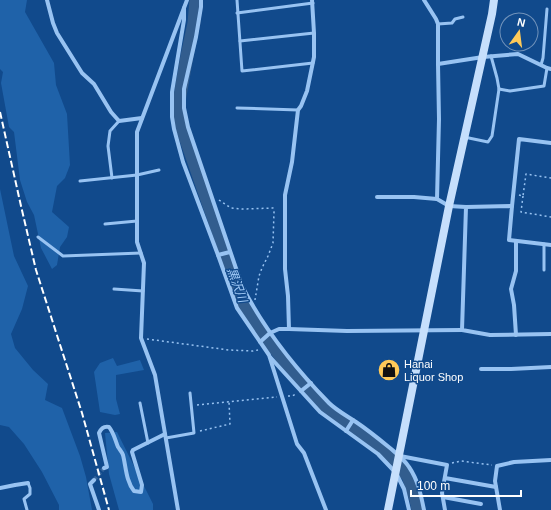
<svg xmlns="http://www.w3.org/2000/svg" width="551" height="510" font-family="Arial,'Noto Sans JP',sans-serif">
  <rect width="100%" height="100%" fill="#114a8c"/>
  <g fill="#1f62a9">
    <polygon points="0,0 27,0 25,12 54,63 56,85 67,114 70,165 65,178 57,186 52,212 69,227 67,237 60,247 57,265 52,269 41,248 34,215 27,202 20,180 14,132 9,127 1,83 3,72 0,69"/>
    <polygon points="0,189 14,256 28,286 22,309 11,334 15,348 33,370 48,384 45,400 62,408 80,456 86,477 92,510 59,510 59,505 42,472 24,444 9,427 0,425"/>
    <polygon points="113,358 117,366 140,360 144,370 116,375 116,399 120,414 115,415 100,412 94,372 100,363"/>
    <polygon points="117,432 153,504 153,510 119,510 109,474 105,433"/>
  </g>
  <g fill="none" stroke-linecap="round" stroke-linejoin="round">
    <polyline stroke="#325d8e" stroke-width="13" points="196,0 194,23 187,56 178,107 182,128 244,306 261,331 283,359 315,395 332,413 386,452 408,476 416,500 418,510"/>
    <polyline stroke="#35659d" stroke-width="4" stroke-dasharray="4 2" stroke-linecap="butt" points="94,480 104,468"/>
    <g stroke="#98c3f2" stroke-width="1.5" stroke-dasharray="2 3" stroke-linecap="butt">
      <polyline points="519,195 523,196 526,174 551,178"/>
      <polyline points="523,196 521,212 551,217"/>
      <polyline points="219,200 231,208 243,209 273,208 274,212 273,243 268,256 262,268 259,276 255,300"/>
      <polyline points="147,339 229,350 253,351 258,350"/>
      <polyline points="288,396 292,396 296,394"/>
      <polyline points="197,405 277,397"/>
      <polyline points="200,431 230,424 229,402"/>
      <polyline points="452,463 461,461 492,465"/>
    </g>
    <g stroke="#98c3f2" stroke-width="3">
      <polyline points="237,0 242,71 313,63"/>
      <polyline points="237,13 313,3"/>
      <polyline points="438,24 452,23 455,19 463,17"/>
      <polyline points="240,41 314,33"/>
      <polyline points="541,65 543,58 547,9"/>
      <polyline points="499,89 510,91 544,86 547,68"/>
      <polyline points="237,108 298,110"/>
      <polyline points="464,137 488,142 492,136 499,89 497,78 491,56"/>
      <polyline points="112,178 108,146 110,131 119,121"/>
      <polyline points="80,181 137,175 159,170"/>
      <polyline points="105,224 137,221"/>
      <polyline points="38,237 63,256 141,253"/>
      <polyline points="544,270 544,244"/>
      <polyline points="114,289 143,291"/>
      <polyline points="140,403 148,443"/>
      <polyline points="166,438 194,433 190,393"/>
      <polyline points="27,510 24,499 30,494 30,488 28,483"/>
    </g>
    <g stroke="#98c3f2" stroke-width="4">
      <polyline points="47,0 53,23 57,33 82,73 94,84 111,112 119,121 142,118"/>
      <path d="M201,0V7L196,37L184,89V108L188,127L242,286C264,329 295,368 329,403C336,410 347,416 356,422C368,430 379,439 390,448C397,454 404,459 409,467C418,480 421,495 424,510"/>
      <polyline points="424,0 436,19 438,24 438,64 439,119 437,199 449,206 466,207 462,330 490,335 551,334"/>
      <polyline points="184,8 184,20 172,92 172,117 174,129 183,162 218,255 237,308 269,355 297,444 304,453 326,510"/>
      <polyline points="438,64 483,57 518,54 547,68 551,69"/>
      <polyline points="377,197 414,197 437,199"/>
      <polyline points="512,206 519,139 551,143"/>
      <polyline points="466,207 512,206 509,240 551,245"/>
      <polyline points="218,255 230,252"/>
      <polyline points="289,329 288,296 285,269 285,195 292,162 298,110 301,106 307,91 314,57 314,33 312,0"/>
      <polyline points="516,335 514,305 511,289 516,271 516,241"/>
      <polyline points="260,342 270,333 279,329 289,329 347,331 462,330"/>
      <polyline points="270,357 320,412 378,454 396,473 404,489 409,510"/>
      <polyline points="481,369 511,369 551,367"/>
      <polyline points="301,391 311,383"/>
      <polyline points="346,431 353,420"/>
      <polyline points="400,456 447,465 442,493 445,510"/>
      <path d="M104,468L107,467L99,433C101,429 103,426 109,427C114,433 115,440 118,447C120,450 122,452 123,455C126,467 126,481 134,491L141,492L142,485L132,452L133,450L165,434"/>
      <polyline points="445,478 496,487"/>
      <polyline points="94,480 90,484 99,510"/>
      <polyline points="0,488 15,485 28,483"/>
      <polyline points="443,497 481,504"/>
      <polyline points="178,510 155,375 141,338 144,263 137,242 137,132 187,0"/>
      <polyline points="500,510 495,481 497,466 514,462 551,460"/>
    </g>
    <polyline stroke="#c6dffc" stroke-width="8" points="388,510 449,206 492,14 494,0"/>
    <polyline stroke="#fff" stroke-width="2" stroke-dasharray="7 3" stroke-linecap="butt" points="0,112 21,206 36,270 82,413 109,510"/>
  </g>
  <defs>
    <g id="shop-disc" transform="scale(1.15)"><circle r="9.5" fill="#ffca59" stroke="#114a8c"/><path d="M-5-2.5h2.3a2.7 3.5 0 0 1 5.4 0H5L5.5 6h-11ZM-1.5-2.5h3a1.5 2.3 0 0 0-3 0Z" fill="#111"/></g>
  </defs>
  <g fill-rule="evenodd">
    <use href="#shop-disc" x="389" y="370"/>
  </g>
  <g text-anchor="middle" stroke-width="3" stroke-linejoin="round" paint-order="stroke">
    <g font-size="11" fill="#fff" stroke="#114a8c" text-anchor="start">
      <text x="404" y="368">Hanai<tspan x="404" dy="13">Liquor Shop</tspan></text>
    </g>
    <g font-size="12" font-style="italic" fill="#a4cdf9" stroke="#114a8c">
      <text transform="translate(237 285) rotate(70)" y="4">黒沢川</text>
    </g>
  </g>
  <g transform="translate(519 32) rotate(14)"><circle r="19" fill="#114a8c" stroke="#7092ba"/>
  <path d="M0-3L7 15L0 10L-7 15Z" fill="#ffca59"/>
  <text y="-6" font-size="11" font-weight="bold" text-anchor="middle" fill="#ffffff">N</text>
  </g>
  <path d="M411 490v6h110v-6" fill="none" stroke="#ffffff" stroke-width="2"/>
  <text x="417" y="490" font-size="12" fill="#ffffff" stroke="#114a8c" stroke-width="3" paint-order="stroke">100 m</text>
</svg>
